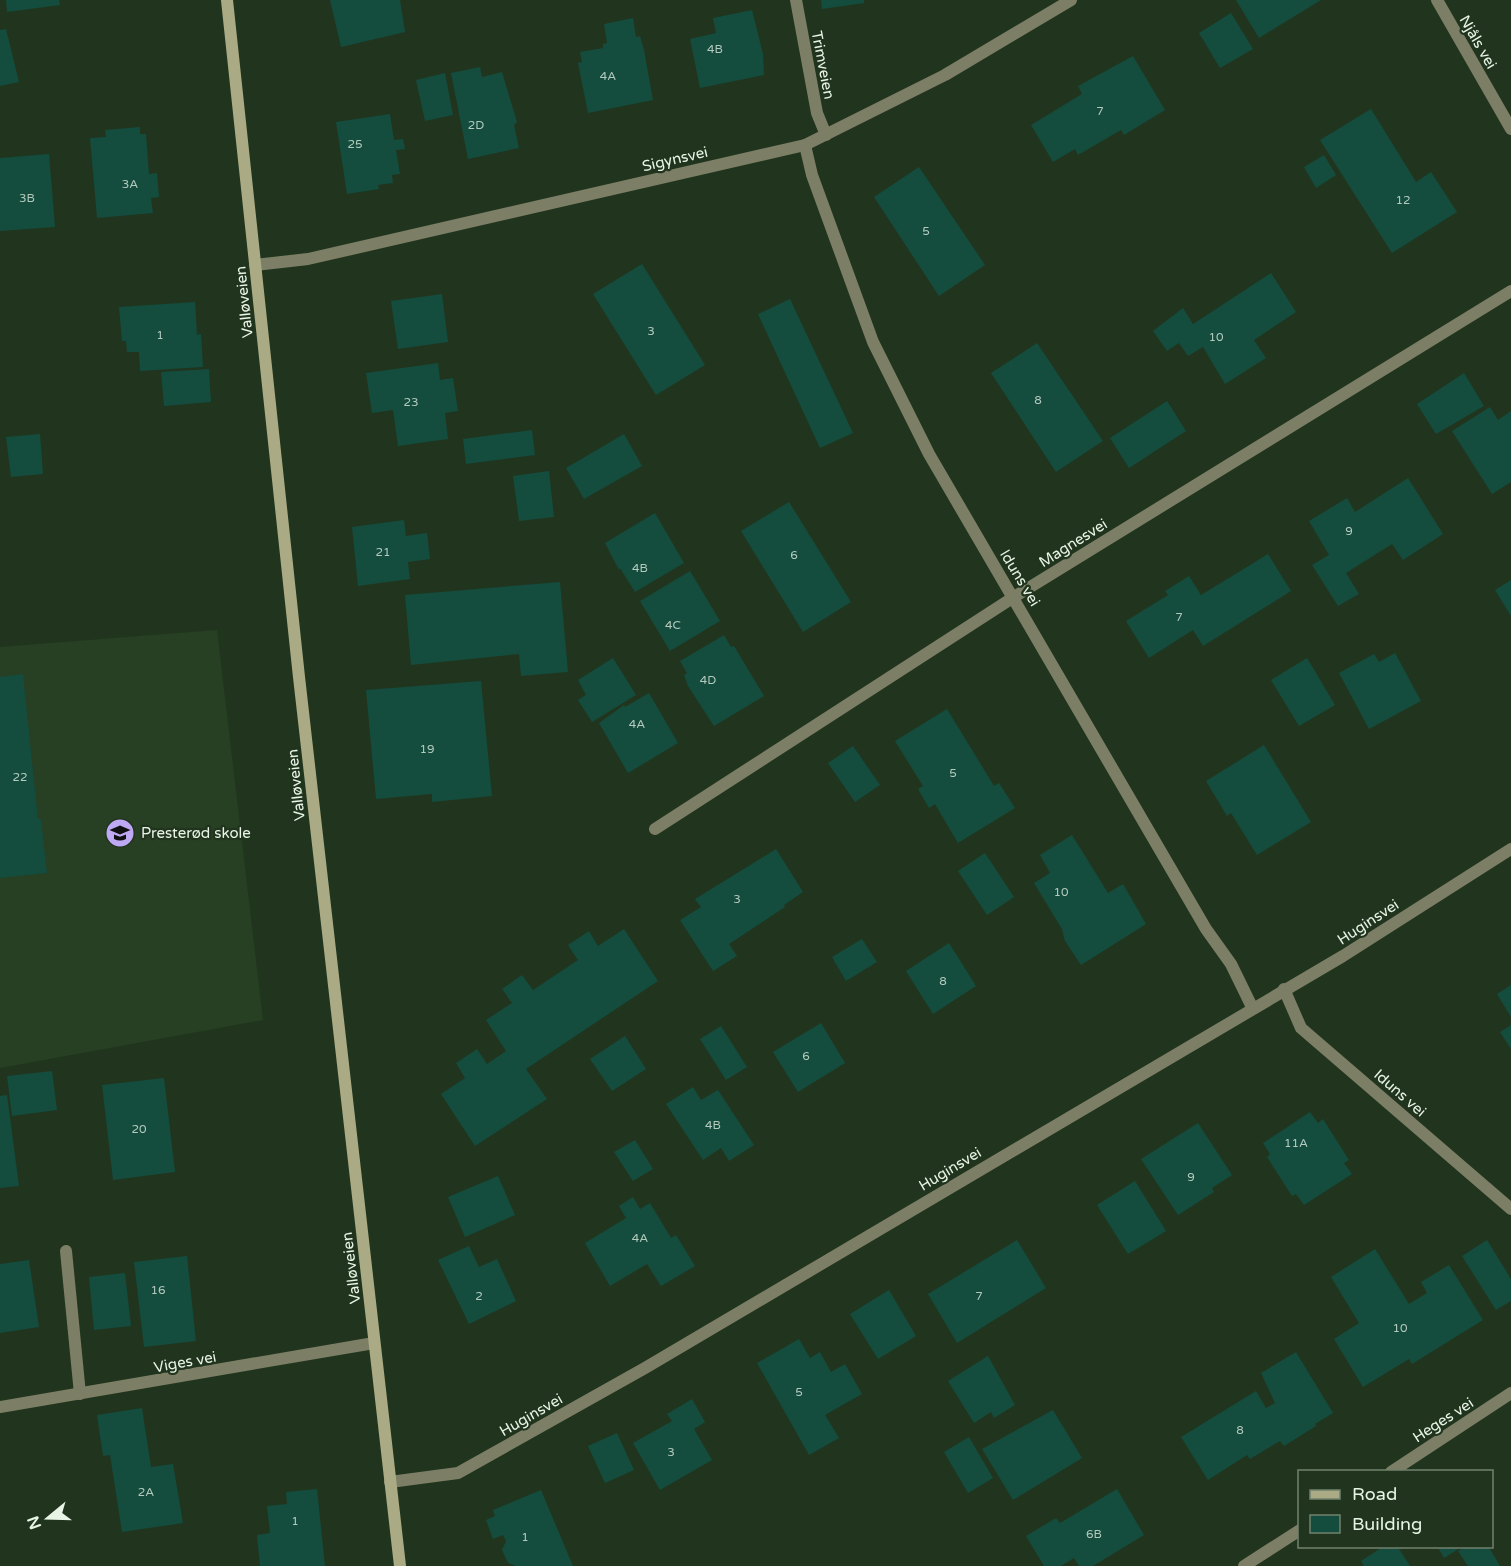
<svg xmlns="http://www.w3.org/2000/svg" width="1511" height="1566" font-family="'Varela Round',sans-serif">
  <rect width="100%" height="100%" fill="#21351e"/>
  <polygon fill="#273f23" points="217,630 263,1020 0,1068 0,647"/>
  <g fill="#144c3e">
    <polygon points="6,0 59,0 60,5 7,12"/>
    <polygon points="330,0 400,0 405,32 341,47"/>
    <polygon points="821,0 864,0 864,3 822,9"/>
    <polygon points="1236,0 1321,0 1259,38"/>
    <polygon points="752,10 763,54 764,75 700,88 690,39 716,33 713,18"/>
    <polygon points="1231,13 1253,49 1220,68 1199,33"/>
    <polygon points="633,18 636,37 640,36 644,50 653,100 588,113 578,63 582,62 580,52 603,48 603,44 607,43 604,24"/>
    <polygon points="6,29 19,82 0,86 0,30"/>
    <polygon points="1133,56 1165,110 1124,135 1121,130 1078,155 1075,149 1053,162 1031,125 1082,94 1078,86"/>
    <polygon points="480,67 482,77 502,72 517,122 514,125 519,148 468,159 451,73"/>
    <polygon points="445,73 453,115 425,121 416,80"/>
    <polygon points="1371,109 1416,182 1431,172 1457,212 1392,253 1320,140"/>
    <polygon points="390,114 394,140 403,139 405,149 396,150 400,174 392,175 393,183 378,185 379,189 347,194 336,122"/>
    <polygon points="140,127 140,134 146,134 149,174 157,173 159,197 151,198 153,213 97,218 90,138 106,137 105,130"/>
    <polygon points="49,154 55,227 0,231 0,158"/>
    <polygon points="1324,155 1336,175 1316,188 1304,167"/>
    <polygon points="919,167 985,265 939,296 874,197"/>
    <polygon points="642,264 705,365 656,395 593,294"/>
    <polygon points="1271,273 1296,312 1254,340 1266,358 1225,384 1203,347 1188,356 1179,343 1167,351 1153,331 1183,308 1193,324"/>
    <polygon points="442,294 448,342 398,349 391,301"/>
    <polygon points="790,299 853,433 820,448 758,314"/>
    <polygon points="195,302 197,335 201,334 203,367 140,371 139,352 127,352 126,341 122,341 119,307"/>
    <polygon points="1037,343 1103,441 1056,472 991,373"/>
    <polygon points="438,363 440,380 453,378 458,411 445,413 448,439 398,446 393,410 372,413 366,373"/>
    <polygon points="209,369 211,402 164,406 161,372"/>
    <polygon points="1464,373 1484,406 1436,434 1417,404"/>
    <polygon points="1167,401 1186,431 1129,468 1110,438"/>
    <polygon points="1490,407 1498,420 1511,411 1511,482 1492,494 1452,431"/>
    <polygon points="532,430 535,455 466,464 463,439"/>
    <polygon points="40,434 43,474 11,477 6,437"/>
    <polygon points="624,434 642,466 584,499 566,468"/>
    <polygon points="549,471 554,517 519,521 513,476"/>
    <polygon points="1408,478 1443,534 1403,560 1392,544 1346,573 1359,594 1338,606 1312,565 1329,555 1309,521 1347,498 1355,512"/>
    <polygon points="789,502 851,602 803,632 741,531"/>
    <polygon points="655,513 684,563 635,592 620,568 619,570 605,543"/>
    <polygon points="404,520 406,536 427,533 430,559 408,562 410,579 358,586 352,527"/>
    <polygon points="1268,554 1291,591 1203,646 1193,630 1149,658 1126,621 1168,595 1165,591 1189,576 1201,595"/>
    <polygon points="690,571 720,621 670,651 640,601"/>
    <polygon points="1511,580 1511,616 1495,590"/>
    <polygon points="560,582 568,672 521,676 519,654 411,665 405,595"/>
    <polygon points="724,635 731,647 734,646 764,696 714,726 688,686 684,675 687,673 680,661"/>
    <polygon points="1395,653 1421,701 1369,729 1339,673 1374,654 1379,662"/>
    <polygon points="613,658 636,695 592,722 578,700 586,695 578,680"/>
    <polygon points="1307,658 1335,705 1299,726 1271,680"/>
    <polygon points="23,674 38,819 41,819 47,873 0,878 0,677"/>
    <polygon points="481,681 492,796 432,802 432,794 376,799 366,690"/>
    <polygon points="649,693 678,743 628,773 599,723 624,705 625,707"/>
    <polygon points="947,709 994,786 999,783 1015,808 958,843 935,804 929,808 918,789 923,786 895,741"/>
    <polygon points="1264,745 1311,822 1257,855 1231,813 1227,816 1206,781"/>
    <polygon points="853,746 880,785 855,802 828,763"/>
    <polygon points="1072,835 1108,893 1123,884 1146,924 1081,965 1065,941 1062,929 1034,883 1050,873 1040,855"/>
    <polygon points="776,849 803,892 784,905 785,907 729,944 737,956 713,971 680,920 701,907 695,899"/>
    <polygon points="985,853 1014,897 987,915 958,871"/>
    <polygon points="624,929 658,981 526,1069 547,1099 475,1146 441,1094 465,1078 456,1063 477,1049 487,1064 506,1051 486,1020 512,1003 502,989 522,975 533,990 578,960 568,945 589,931 598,946"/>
    <polygon points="862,939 877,962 846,981 832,957"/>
    <polygon points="949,943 976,986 933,1014 906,971"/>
    <polygon points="1511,985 1511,1017 1497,994"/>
    <polygon points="821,1023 845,1063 798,1092 773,1052"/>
    <polygon points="1511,1025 1511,1049 1500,1032"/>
    <polygon points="721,1026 747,1067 726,1080 700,1039"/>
    <polygon points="625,1036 646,1069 612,1091 590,1059"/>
    <polygon points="52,1071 57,1110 12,1116 7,1076"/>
    <polygon points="164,1078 175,1172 113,1180 102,1085"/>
    <polygon points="693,1087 701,1100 718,1090 754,1145 729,1161 721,1148 703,1160 666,1104"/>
    <polygon points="7,1095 19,1186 0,1188 0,1096"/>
    <polygon points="1310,1112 1318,1123 1323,1119 1349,1160 1344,1163 1352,1174 1304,1205 1296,1194 1292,1196 1267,1157 1270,1154 1263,1143"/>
    <polygon points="1198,1123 1232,1175 1212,1188 1214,1192 1178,1215 1141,1159"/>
    <polygon points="635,1140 653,1169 633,1181 614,1152"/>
    <polygon points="498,1176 515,1215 465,1237 448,1197"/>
    <polygon points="1135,1181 1166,1231 1128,1254 1097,1205"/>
    <polygon points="633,1197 640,1209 650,1203 671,1238 676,1235 695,1266 661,1286 647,1264 610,1286 585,1243 626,1218 619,1206"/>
    <polygon points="1017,1240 1046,1288 957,1343 928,1294"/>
    <polygon points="1487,1240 1511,1279 1511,1301 1496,1310 1462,1256"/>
    <polygon points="469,1246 479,1267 497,1259 516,1301 469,1324 438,1260"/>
    <polygon points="1375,1249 1409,1304 1427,1293 1421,1282 1449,1265 1483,1320 1412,1364 1409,1359 1363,1387 1334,1339 1359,1323 1331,1277"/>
    <polygon points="187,1256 196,1341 144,1347 134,1262"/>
    <polygon points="29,1260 39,1327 0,1333 0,1264"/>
    <polygon points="125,1273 131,1326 94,1330 89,1277"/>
    <polygon points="889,1290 916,1336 878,1359 850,1314"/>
    <polygon points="799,1339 810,1358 820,1352 831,1372 845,1364 862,1394 825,1415 839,1438 809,1455 757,1363"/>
    <polygon points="1296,1352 1333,1413 1315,1424 1316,1426 1284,1446 1280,1441 1250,1459 1247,1455 1208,1480 1181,1437 1256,1391 1266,1408 1275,1403 1261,1373"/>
    <polygon points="988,1356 1015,1405 994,1418 991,1412 974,1423 948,1381"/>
    <polygon points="692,1399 705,1422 694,1429 712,1460 660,1490 633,1443 672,1421 667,1414"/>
    <polygon points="142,1408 151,1467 173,1464 183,1523 122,1532 110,1455 103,1456 97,1415"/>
    <polygon points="1053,1410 1082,1458 1013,1500 982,1449"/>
    <polygon points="617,1433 634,1470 605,1483 588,1446"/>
    <polygon points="969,1437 993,1478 968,1493 944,1452"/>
    <polygon points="317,1489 325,1566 260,1566 257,1535 270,1533 267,1506 287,1504 286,1492"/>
    <polygon points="1117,1489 1144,1535 1093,1566 1079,1566 1074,1558 1061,1566 1044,1566 1026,1536 1056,1518 1060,1523"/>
    <polygon points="541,1490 573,1566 516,1566 508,1563 502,1550 506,1541 503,1535 493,1539 486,1520 495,1516 493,1510"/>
    <polygon points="1384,1546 1397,1546 1410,1566 1364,1566 1361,1561"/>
    <polygon points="1437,1546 1463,1546 1444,1558"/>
    <polygon points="1466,1546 1488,1546 1500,1566 1468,1566 1458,1551"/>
  </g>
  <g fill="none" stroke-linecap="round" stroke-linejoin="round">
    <polyline stroke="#7d7e66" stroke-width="12" points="66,1251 80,1394"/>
    <g stroke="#7d7e66" stroke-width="12">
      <polyline points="796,0 817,113 826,135"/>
      <polyline points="1437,0 1511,129"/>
      <polyline points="805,145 812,175 873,342 929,454 1206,929 1231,964 1252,1007"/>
      <polyline points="255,265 308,259 805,145 945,75 1071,0"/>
      <polyline points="655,829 1014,597 1511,291"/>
      <polyline points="1284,989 1301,1028 1511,1209"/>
      <polyline points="0,1407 374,1343"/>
      <polyline points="1391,1472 1511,1393"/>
      <polyline points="390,1482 458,1473 645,1368 1343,956 1511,849"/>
      <polyline points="1244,1566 1300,1530"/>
    </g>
    <polyline stroke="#aaab84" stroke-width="12" points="227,0 299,677 400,1566"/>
  </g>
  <defs>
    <g id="school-disc" transform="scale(1.5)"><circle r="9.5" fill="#bfa9f4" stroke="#21351e"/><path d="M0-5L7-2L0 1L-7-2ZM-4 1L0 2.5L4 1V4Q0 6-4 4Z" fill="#111"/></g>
  </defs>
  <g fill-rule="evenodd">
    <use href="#school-disc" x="120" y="833"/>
  </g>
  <g text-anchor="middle" stroke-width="4.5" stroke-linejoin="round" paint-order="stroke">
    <g font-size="12" fill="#b3cabc">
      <text x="715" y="53">4B</text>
      <text x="608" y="80">4A</text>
      <text x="1100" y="115">7</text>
      <text x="476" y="129">2D</text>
      <text x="355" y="148">25</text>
      <text x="130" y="188">3A</text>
      <text x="27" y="202">3B</text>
      <text x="1403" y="204">12</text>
      <text x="926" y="235">5</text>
      <text x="651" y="335">3</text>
      <text x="160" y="339">1</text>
      <text x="1216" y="341">10</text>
      <text x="1038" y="404">8</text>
      <text x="411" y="406">23</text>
      <text x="1349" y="535">9</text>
      <text x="383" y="556">21</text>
      <text x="794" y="559">6</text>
      <text x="640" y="572">4B</text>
      <text x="1179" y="621">7</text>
      <text x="673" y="629">4C</text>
      <text x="708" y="684">4D</text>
      <text x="637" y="728">4A</text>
      <text x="427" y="753">19</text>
      <text x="953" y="777">5</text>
      <text x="20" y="781">22</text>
      <text x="1061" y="896">10</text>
      <text x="737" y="903">3</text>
      <text x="943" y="985">8</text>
      <text x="806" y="1060">6</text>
      <text x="713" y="1129">4B</text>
      <text x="139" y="1133">20</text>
      <text x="1296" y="1147">11A</text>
      <text x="1191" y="1181">9</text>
      <text x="640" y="1242">4A</text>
      <text x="158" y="1294">16</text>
      <text x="479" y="1300">2</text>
      <text x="979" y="1300">7</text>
      <text x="1400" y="1332">10</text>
      <text x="799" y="1396">5</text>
      <text x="1240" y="1434">8</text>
      <text x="671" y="1456">3</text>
      <text x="146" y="1496">2A</text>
      <text x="295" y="1525">1</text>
      <text x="1094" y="1538">6B</text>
      <text x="525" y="1541">1</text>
    </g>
    <g font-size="15" fill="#e8f4e6" stroke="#21351e">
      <text transform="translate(1478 42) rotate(60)" y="5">Njåls vei</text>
      <text transform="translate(823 65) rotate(79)" y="5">Trimveien</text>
      <text transform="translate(675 159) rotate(-13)" y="5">Sigynsvei</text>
      <text transform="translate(244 302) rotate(-96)" y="5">Valløveien</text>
      <text transform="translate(1073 543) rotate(-32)" y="5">Magnesvei</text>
      <text transform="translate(1020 578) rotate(59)" y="5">Iduns vei</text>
      <text transform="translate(296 785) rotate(-96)" y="5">Valløveien</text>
      <text transform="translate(1368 922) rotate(-33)" y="5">Huginsvei</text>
      <text transform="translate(1400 1093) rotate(41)" y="5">Iduns vei</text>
      <text transform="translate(950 1169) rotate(-31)" y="5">Huginsvei</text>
      <text transform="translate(351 1268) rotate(-97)" y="5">Valløveien</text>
      <text transform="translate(185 1362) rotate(-10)" y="5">Viges vei</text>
      <text transform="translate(531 1415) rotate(-30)" y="5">Huginsvei</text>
      <text transform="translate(1443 1420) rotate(-33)" y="5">Heges vei</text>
    </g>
    <g font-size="15" fill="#e8f4e6" stroke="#21351e" text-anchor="start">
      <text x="141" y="838">Presterød skole</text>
    </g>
  </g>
  <rect x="1298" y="1470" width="195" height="78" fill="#21351e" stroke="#71816e" stroke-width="1.5"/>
  <rect x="1310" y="1490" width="30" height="9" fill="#aaab84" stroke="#71816e" stroke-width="1.5"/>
  <text x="1352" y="1500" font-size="18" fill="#e8f4e6">Road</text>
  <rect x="1310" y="1515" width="30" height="18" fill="#144c3e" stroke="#71816e" stroke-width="1.5"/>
  <text x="1352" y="1530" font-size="18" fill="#e8f4e6">Building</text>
  <g transform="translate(48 1518) rotate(251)" stroke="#21351e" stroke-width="4.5" paint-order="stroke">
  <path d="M0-4.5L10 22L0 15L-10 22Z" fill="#e8f4e6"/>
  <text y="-9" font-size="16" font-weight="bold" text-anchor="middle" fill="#e8f4e6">N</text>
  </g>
</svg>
